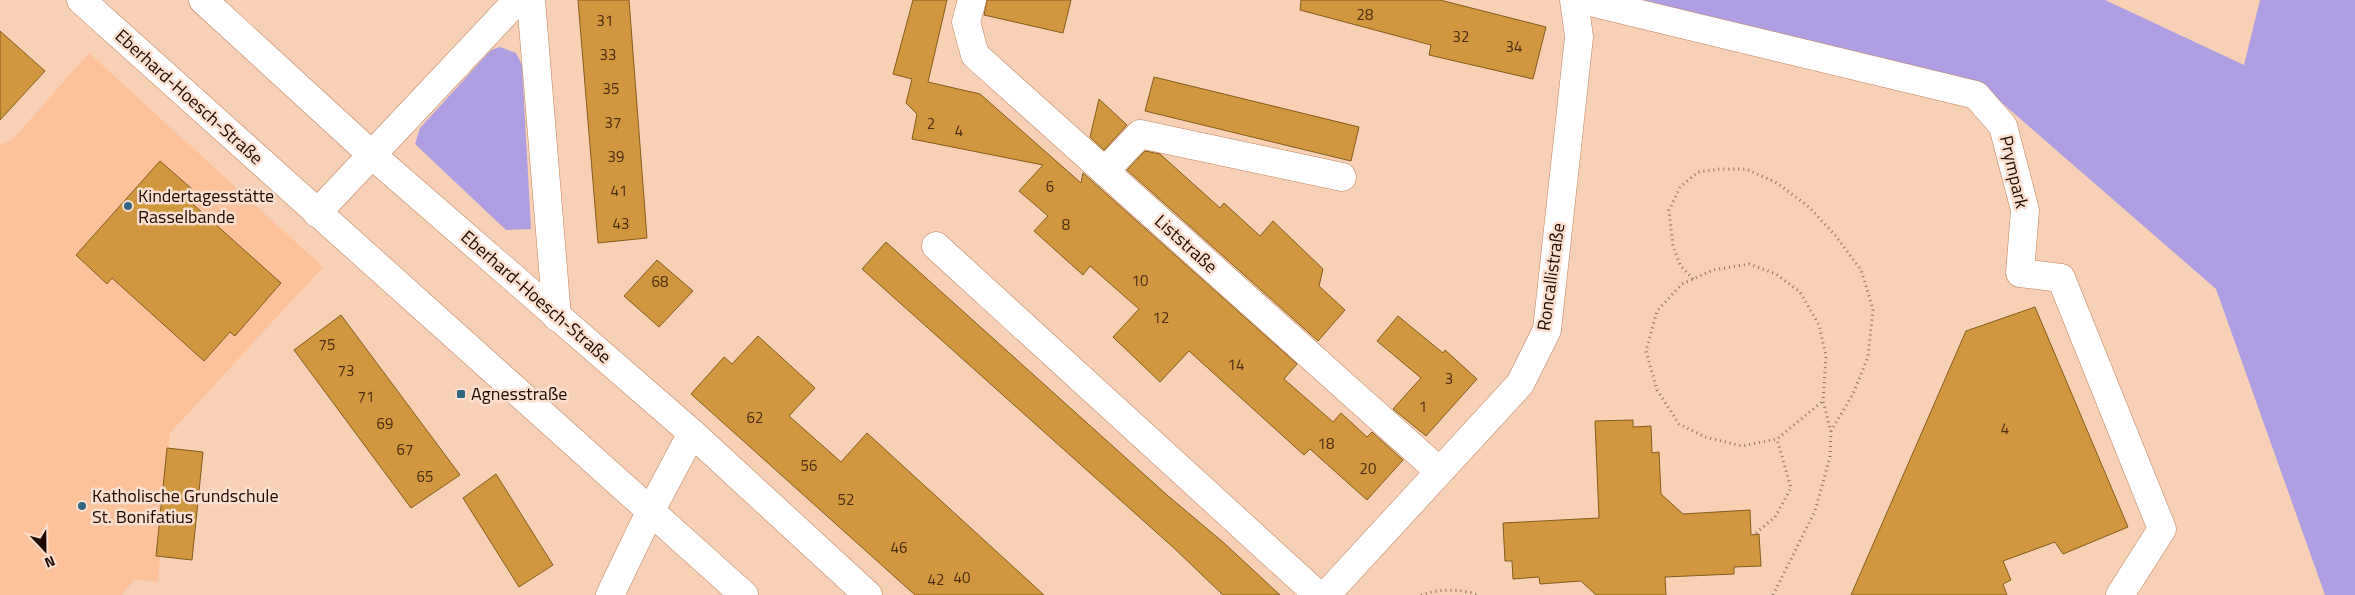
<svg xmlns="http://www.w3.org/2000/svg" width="2355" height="595" font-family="'Titillium Web',sans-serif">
  <rect width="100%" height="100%" fill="#f7d0b6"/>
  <polygon fill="#fbc29c" points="89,53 323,267 170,433 158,582 135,579 122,595 0,595 0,145 13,139"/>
  <g fill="#af9ee1">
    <polygon points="1603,0 2105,0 2244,65 2260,0 2355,0 2355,595 2325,595 2216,289 1986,89"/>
    <polygon points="500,47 516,53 522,65 531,229 506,230 415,144 420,128 491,50"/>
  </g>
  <g fill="#d0973e" stroke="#845c1c">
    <polygon points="578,0 629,0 647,238 598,243"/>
    <polygon points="913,0 947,0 928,82 980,94 1081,183 1083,173 1297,364 1284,379 1333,422 1341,413 1367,437 1372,432 1403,460 1367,500 1310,449 1304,455 1189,351 1160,382 1113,337 1139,309 1090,266 1083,275 1034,231 1048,216 1019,191 1043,165 912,139 917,114 906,103 912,79 893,74"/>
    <polygon points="987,0 1071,0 1063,33 984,15"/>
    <polygon points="1301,0 1440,0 1546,27 1533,79 1429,55 1431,45 1300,10"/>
    <polygon points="0,31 45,71 0,120"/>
    <polygon points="1154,77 1359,127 1351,161 1145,111"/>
    <polygon points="1099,99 1127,125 1104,150 1090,137"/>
    <polygon points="1145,151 1160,154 1220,208 1224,203 1260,236 1273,221 1323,269 1319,286 1345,310 1318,341 1127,170"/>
    <polygon points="160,161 192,189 185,197 281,283 235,336 230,332 204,361 112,278 107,284 76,255"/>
    <polygon points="886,242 1167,495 1224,543 1280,595 1223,595 1175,549 862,269"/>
    <polygon points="657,260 693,291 659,327 624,296"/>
    <polygon points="2035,307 2128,527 2063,554 2055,542 2003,561 2011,580 2003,584 2007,595 1851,595 1966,331"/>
    <polygon points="341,315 460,475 411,508 294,350"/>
    <polygon points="1398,316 1443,353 1445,350 1477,379 1426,436 1393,409 1421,378 1377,341"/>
    <polygon points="758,336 815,388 789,416 841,462 867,433 1044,595 915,595 691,394 724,357 732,364"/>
    <polygon points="1633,420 1633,427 1651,426 1652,453 1659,452 1661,494 1683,514 1750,510 1751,535 1759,534 1761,566 1734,567 1734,574 1665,577 1666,595 1596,595 1581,581 1540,584 1539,577 1513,579 1512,561 1505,561 1503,523 1599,518 1595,421"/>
    <polygon points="167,448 203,452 192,560 156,556"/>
    <polygon points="496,474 553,565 519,587 463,498"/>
  </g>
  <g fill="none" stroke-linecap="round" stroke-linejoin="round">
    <g stroke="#bf8359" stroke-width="29">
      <g id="minor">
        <polyline points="81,0 744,595"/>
        <polyline points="203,0 372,155 692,433 868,595"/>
        <polyline points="531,0 557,317"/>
        <polyline points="972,0 966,22 975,55 1439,471"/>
        <polyline points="1582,0 1976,95 2003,126 2025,210 2020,273 2061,278 2162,529 2120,595"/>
        <polyline points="1105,171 1140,134 1342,177"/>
        <polyline points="317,213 511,7 514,0"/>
        <polyline points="936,246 1318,595"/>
        <polyline points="610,595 651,510 692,433"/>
        <polyline points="1326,595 1520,384 1547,330 1579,37 1574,0"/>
      </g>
    </g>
    <g stroke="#90715f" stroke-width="3" stroke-dasharray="1 4" stroke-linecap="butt">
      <polyline points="1693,279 1680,265 1673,246 1669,210 1680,187 1698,172 1720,169 1746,169 1777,183 1809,207 1835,235 1861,270 1873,309 1868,357 1853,394 1831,431"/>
      <polyline points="1756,533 1775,517 1791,488 1777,439"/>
      <path d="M1421,595C1439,588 1461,589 1479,595"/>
      <polyline points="1773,595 1815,511 1830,457 1831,432 1823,401 1826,356 1819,325 1800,292 1776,274 1749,264 1713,270 1682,284 1657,311 1646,351 1657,390 1679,424 1705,437 1742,446 1777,439 1823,401"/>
    </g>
    <use href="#minor" stroke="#fff" stroke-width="28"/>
  </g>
  <g fill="#316582" stroke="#fbe0cf" stroke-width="2">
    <circle cx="128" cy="206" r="5"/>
    <rect x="456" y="389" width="10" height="10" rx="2.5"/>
    <circle cx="82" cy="506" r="5"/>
  </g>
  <g text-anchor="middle" stroke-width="5" stroke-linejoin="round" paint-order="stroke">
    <g font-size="15" fill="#4a2c10">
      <text x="1365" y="20">28</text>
      <text x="605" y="26">31</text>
      <text x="1461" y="42">32</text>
      <text x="1514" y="52">34</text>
      <text x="608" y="60">33</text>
      <text x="611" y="94">35</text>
      <text x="613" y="128">37</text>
      <text x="931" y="129">2</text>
      <text x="959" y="136">4</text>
      <text x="616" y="162">39</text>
      <text x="1050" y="192">6</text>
      <text x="619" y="196">41</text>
      <text x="621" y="229">43</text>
      <text x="1066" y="230">8</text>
      <text x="1140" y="286">10</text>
      <text x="660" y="287">68</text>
      <text x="1161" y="323">12</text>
      <text x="327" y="350">75</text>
      <text x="1236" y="370">14</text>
      <text x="346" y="376">73</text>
      <text x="1449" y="384">3</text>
      <text x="366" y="402">71</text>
      <text x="1423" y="412">1</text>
      <text x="755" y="423">62</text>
      <text x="385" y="429">69</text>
      <text x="2005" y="434">4</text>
      <text x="1326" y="449">18</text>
      <text x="405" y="455">67</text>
      <text x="809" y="471">56</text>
      <text x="1368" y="474">20</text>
      <text x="425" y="482">65</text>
      <text x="846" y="505">52</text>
      <text x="899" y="553">46</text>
      <text x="962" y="583">40</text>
      <text x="936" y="585">42</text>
    </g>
    <g font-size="18" fill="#1e0800" stroke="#fbe0cf">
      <text transform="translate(189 97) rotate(42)" y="6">Eberhard-Hoesch-Straße</text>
      <text transform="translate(2014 172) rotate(77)" y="6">Prympark</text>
      <text transform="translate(1186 244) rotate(42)" y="6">Liststraße</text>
      <text transform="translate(1551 277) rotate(-82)" y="6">Roncallistraße</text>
      <text transform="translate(536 297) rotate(41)" y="6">Eberhard-Hoesch-Straße</text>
    </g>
    <g font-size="18" fill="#1e0800" stroke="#fbe0cf" text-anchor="start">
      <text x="138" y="202">Kindertagesstätte<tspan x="138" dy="21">Rasselbande</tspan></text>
      <text x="471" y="400">Agnesstraße</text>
      <text x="92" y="502">Katholische Grundschule<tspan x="92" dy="21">St. Bonifatius</tspan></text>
    </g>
  </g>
  <g transform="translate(45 550) rotate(158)" stroke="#fbe0cf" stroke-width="4" paint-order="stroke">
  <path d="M0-4L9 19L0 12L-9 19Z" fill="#1e0800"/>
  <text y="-8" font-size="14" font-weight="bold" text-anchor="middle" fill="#1e0800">N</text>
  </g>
</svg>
